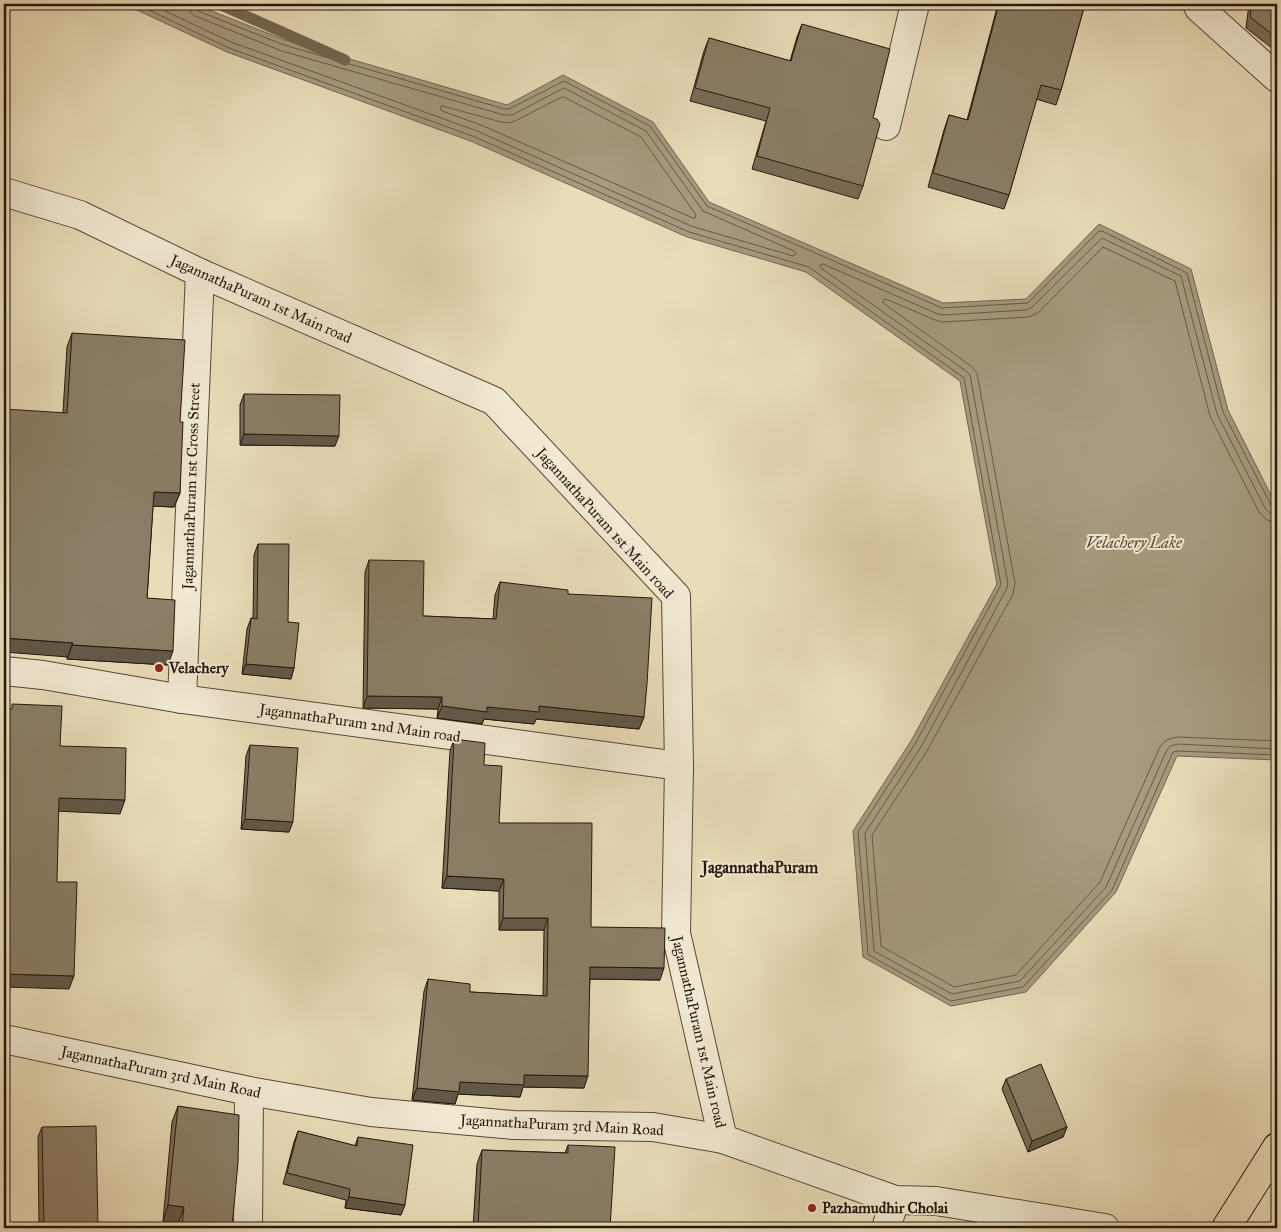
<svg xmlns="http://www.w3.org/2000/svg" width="1281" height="1232" font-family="'IM FELL Great Primer',serif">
  <rect width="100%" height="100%" fill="#e9ddb9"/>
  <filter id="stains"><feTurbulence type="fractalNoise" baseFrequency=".004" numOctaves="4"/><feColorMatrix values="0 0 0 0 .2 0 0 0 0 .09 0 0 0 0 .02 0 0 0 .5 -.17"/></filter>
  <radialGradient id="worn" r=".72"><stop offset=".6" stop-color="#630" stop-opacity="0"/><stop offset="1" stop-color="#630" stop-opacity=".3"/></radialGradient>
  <polygon fill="#a69a7f" stroke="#726651" points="124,4 194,4 285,40 507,105 563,75 653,122 709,202 943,303 1026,299 1099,224 1191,269 1228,410 1277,507 1277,760 1177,756 1116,892 1026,992 951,1006 863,957 853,831 911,741 997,584 960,381 806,272 687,237 473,142 227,52"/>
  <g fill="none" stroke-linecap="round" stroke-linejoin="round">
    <g stroke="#655946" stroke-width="1">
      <polyline points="136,4 229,48 475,137 689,232 809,267 964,378 1001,585 915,744 858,832 868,953 869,955 951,1001 1023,987 1112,890 1173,752 1178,751 1277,755"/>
      <polyline points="150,4 231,42 477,131 691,226 793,256 796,254 794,251 703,211 646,131 564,88 512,115 504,115 282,51 195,16 190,12 188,4"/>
      <polyline points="194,4 195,8 198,11 284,45 505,109 509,109 564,81 650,126 707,206 942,308 1028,303 1099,231 1102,231 1187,273 1223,412 1271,505 1273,508 1277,508"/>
      <polygon points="562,97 564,97 641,137 696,215 695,218 693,218 481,125 442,111 440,108 441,106 443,106 501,122 508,123 515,121"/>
      <polyline points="1277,515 1270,513 1265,508 1217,414 1181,276 1102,238 1031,308 1026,310 943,315 938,314 823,264 820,265 821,268 966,371 970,375 1008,584 1006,590 921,747 865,833 874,951 952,994 1020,981 1106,887 1166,752 1170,746 1178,744 1277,749"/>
      <path d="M1277,522L1267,520L1259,512L1210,416L1175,281L1103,247L1039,312L1029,317L942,322L935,320L886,299L883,300V303L971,366L977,373L1015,583L1013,594L927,751L872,835L881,946L954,987L1016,975L1100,882L1159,749C1163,741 1169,738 1178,737L1277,741"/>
    </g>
    <polyline stroke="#726651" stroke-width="11" points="219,4 345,60"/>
    <g stroke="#554938" stroke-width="30">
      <g id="minor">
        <polyline points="1197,4 1199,8 1277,78"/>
        <polyline points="886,126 915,4"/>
        <polyline points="4,192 80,215 200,273 494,401 676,596 679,766 676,933 723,1139"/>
        <polyline points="4,671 43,675 182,699 679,766"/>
        <polyline points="182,699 200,273"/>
        <polyline points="4,1039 249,1091 371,1112 513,1125 653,1127 723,1139 895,1200 936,1201 1105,1228"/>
        <polyline points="248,1228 249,1091"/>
        <polyline points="886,1228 895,1200"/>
      </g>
    </g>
    <g stroke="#24180d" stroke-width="30">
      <polyline id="major" points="1226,1228 1277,1147"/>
    </g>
    <use href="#minor" stroke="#f1e9d2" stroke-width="28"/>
    <use href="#major" stroke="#e9ddb9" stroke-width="28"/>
  </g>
  <g fill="#776c58" stroke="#24180d">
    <polygon points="998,4 1085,4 1061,90 1056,105 1036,99 1009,195 1004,209 928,187 944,130 949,115 967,120"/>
    <polygon points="1249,4 1277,4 1277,52 1246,28"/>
    <polygon points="802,24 873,118 863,186 858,199 752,169 766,121 690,101 704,51 709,38 790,61 797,37"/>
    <polygon points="72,333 180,422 180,493 174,507 153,506 147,598 168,665 67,659 63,412 67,347"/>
    <polygon points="244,394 335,446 240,445 240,405"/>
    <polygon points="258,544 288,622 294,668 291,679 242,674 247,629 251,618 253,618 254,555"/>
    <polygon points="369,560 423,616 493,619 495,595 500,582 568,594 644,717 639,729 536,719 534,724 484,719 482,724 437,718 438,709 363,708 365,572"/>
    <polygon points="454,739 484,765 499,823 591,927 660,980 590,979 584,1088 523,1087 520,1097 458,1094 455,1104 412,1100 424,991 428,979 470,992 543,996 544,930 499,930 499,891 442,888 450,751"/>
    <polygon points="250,745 289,832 241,829 246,756"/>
    <polygon points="1006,1079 1067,1127 1063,1137 1028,1152 1002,1089"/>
    <polygon points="178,1106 232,1228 178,1228 178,1223 163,1221 172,1122"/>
    <polygon points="42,1127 98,1228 39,1228 38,1137"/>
    <polygon points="298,1131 355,1146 358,1137 401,1215 345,1208 346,1200 283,1184 294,1142"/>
    <polygon points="568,1145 610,1228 473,1228 477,1164 482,1150 565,1153"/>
  </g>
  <g fill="#615847" stroke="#24180d">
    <polygon points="244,434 339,436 335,446 240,445"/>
    <polygon points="154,492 180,493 174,507 149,506"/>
    <polygon points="4,638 73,643 68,657 4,652"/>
    <polygon points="72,645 173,651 168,665 67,659"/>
    <polygon points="246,664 294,668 291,679 242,674"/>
    <polygon points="367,696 442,697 438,709 363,708"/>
    <polygon points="442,706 487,707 539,706 644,717 639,729 536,719 534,724 484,719 482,724 437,718"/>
    <polygon points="59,798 125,800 120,814 54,811"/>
    <polygon points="245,819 293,822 289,832 241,829"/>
    <polygon points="447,876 504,879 499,891 442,888"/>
    <polygon points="503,918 548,918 544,930 499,930"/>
    <polygon points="590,967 664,968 660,980 586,979"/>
    <polygon points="4,974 74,976 69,989 4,987"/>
    <polygon points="524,1075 588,1076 584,1088 523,1087 520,1097 458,1094 455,1104 412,1100 417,1088 460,1082"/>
    <polygon points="1067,1127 1063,1137 1028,1152 1032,1141"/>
    <polygon points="349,1197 405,1205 401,1215 345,1208"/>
    <polygon points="168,1205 184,1207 178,1223 163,1221"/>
    <polygon points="478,1226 517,1228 477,1228"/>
  </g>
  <g fill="#8a7e66" stroke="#24180d">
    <polygon points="999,4 1085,4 1061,90 1041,85 1009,195 933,173 949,115 968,120"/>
    <polygon points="1252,4 1277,4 1277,38 1250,17"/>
    <polygon points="802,24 890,49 873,118 877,119 880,124 863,186 757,156 770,108 695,88 709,38 791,61"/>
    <polygon points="72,333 185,340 180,422 183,422 180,493 154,492 147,598 175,600 173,651 72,645 73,643 4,638 4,409 67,413"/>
    <polygon points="244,394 340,395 339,436 244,434"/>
    <polygon points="258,544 289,544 288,622 299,623 294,668 246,664 251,618 257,619"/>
    <polygon points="369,560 424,561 423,616 496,619 500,582 568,590 568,594 652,598 647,684 644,717 539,706 539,712 487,707 487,712 442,706 442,697 367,696"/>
    <polygon points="12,704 62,706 60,746 126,748 125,800 59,798 57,882 77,882 74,976 4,974 4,708 12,709"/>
    <polygon points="454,739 485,743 484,765 502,766 499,823 592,823 591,927 665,928 664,968 590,967 588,1076 524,1075 524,1085 460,1082 459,1092 417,1088 428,979 470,984 470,992 547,996 548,918 503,918 504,879 447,876"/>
    <polygon points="250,745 298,748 293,822 245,819"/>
    <polygon points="1041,1064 1067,1127 1032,1141 1006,1079"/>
    <polygon points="4,1084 5,1130 4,1130"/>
    <polygon points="178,1106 239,1115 238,1162 232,1228 182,1228 184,1207 168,1205"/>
    <polygon points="96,1126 98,1228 44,1228 42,1127"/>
    <polygon points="298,1131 357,1146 358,1137 413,1145 405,1205 349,1197 350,1189 287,1173"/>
    <polygon points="568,1145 615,1147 610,1228 517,1228 478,1226 482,1150 568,1153"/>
  </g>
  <g fill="#8f2418" stroke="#f1e9d2" stroke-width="2">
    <circle cx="159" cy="668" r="5"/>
    <circle cx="812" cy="1208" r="5"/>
  </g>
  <g text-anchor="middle" stroke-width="4" stroke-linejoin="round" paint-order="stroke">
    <g font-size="15" fill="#24180d" stroke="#f1e9d2">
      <text transform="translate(261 299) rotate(24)" y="5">JagannathaPuram 1st Main road</text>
      <text transform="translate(191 486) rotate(-88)" y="5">JagannathaPuram 1st Cross Street</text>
      <text transform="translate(605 523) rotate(48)" y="5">JagannathaPuram 1st Main road</text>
      <text transform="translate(360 723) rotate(8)" y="5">JagannathaPuram 2nd Main road</text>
      <text transform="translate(699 1032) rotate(77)" y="5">JagannathaPuram 1st Main road</text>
      <text transform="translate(161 1072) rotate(12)" y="5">JagannathaPuram 3rd Main Road</text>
      <text transform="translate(562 1125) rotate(3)" y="5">JagannathaPuram 3rd Main Road</text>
    </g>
    <g font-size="15" font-weight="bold" fill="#24180d" stroke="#f1e9d2" text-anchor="start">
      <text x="169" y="673">Velachery</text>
      <text x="822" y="1213">Pazhamudhir Cholai</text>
    </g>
    <g font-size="16" font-style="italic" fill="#584c3b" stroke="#f1e9d2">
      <text x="1134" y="548">Velachery Lake</text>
    </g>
    <g font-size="16" font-weight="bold" fill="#24180d" stroke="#f1e9d2">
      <text x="760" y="873">JagannathaPuram</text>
    </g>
  </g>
  <rect width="1281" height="1232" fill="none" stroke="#e9ddb9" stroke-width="20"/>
  <rect x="5" y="5" width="1271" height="1222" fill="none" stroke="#24180d" stroke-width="2.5"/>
  <rect x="10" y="10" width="1261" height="1212" fill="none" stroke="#24180d"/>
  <rect width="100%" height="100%" filter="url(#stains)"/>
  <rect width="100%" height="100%" fill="url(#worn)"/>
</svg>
